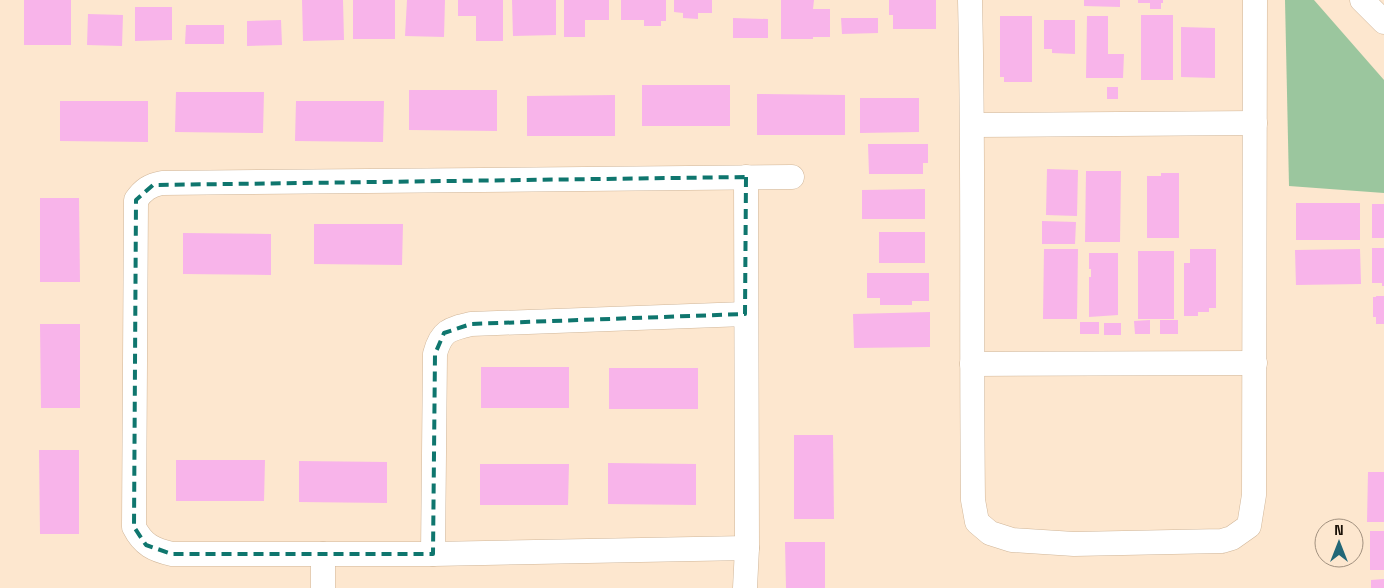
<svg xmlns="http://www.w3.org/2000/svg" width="1384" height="588" font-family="'Space Grotesk',sans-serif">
  <rect width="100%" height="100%" fill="#fde7cf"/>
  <polygon fill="#9bc69e" points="1285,0 1314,0 1384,80 1384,193 1289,186"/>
  <g fill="#f8b4ea">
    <rect x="24" y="0" width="47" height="45"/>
    <polygon points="302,0 343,0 344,40 303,41"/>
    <rect x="353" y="0" width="42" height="39"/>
    <polygon points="407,0 445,0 444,37 405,36"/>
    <polygon points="458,0 503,0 503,41 476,41 476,16 458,16"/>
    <polygon points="512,0 556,0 556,35 513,36"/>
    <polygon points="564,0 609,0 609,20 585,20 585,37 564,37"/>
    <polygon points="621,0 666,0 666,21 661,21 661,26 644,26 644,20 621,20"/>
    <polygon points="674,0 712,0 712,13 698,13 698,19 683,18 683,13 674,12"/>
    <polygon points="781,0 814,0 813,9 830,9 830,37 813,37 813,39 781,39"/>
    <polygon points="889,0 936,0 936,29 893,29 893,15 889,15"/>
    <polygon points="1084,0 1120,0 1120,7 1084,6"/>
    <polygon points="1138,0 1163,0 1163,3 1161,3 1161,9 1150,9 1150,3 1138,3"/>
    <polygon points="135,7 172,7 172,40 135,41"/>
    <polygon points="88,14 123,15 122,46 87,45"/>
    <rect x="1141" y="15" width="32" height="65"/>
    <polygon points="1000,16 1032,16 1032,82 1004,82 1004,77 1000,77"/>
    <polygon points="1087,16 1108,16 1108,54 1124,54 1123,78 1086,78"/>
    <polygon points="733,18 768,19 768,38 733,38"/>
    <polygon points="841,18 878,18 878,33 842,34"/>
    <polygon points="281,20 282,45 247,46 247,21"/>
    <polygon points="1044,20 1075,20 1075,54 1052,53 1052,49 1044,49"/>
    <polygon points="186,25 224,25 224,44 185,44"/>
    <polygon points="1181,27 1215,28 1215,78 1181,77"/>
    <rect x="642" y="85" width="88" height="41"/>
    <rect x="1107" y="87" width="11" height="12"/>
    <polygon points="409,90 497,90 497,131 409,130"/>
    <polygon points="176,92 264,92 263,133 175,132"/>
    <polygon points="757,94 845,95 845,135 757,135"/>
    <polygon points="615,95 615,136 527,136 527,96"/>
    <polygon points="860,98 919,98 919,132 860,133"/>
    <polygon points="60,101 148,101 148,142 60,141"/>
    <polygon points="296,101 384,101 383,142 295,141"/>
    <polygon points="868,144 928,144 928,163 923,163 923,174 869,174"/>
    <polygon points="1047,169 1078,170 1077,216 1046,215"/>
    <polygon points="1086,171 1121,171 1120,242 1085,242"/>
    <polygon points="1161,173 1179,173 1179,238 1147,238 1147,176 1161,176"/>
    <polygon points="925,189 925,219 862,219 862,190"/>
    <polygon points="40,198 79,198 80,282 40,282"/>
    <rect x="1296" y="203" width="64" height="37"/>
    <rect x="1372" y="204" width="12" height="34"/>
    <polygon points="1042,221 1076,222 1075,244 1042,244"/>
    <polygon points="314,224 403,224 402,265 314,264"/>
    <rect x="879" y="232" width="46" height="31"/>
    <polygon points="183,233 271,234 271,275 183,274"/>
    <polygon points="1372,248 1384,248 1384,286 1382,286 1382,283 1372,283"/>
    <polygon points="1044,249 1078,249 1077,319 1043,319"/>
    <polygon points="1190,249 1216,249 1216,308 1209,308 1209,312 1198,312 1198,316 1184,316 1184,263 1190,263"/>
    <polygon points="1360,249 1361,284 1296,285 1295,250"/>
    <rect x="1138" y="251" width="36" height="68"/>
    <polygon points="1089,253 1118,253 1118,315 1089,317 1089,277 1091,277 1091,269 1089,269"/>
    <polygon points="867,273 929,273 929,301 912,301 912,305 880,305 880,298 867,298"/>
    <polygon points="1376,296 1384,296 1384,324 1376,324 1376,317 1373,317 1373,297 1376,297"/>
    <polygon points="930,312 930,347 854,348 853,314"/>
    <polygon points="1150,320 1150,334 1135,334 1134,321"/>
    <rect x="1160" y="320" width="18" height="14"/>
    <rect x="1080" y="322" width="19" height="12"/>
    <rect x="1104" y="323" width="17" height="12"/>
    <polygon points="40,324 80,324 80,408 41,408"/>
    <rect x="481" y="367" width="88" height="41"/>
    <rect x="609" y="368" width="89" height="41"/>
    <polygon points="794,435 833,435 834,519 794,519"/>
    <polygon points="39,450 79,450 79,534 40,534"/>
    <polygon points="176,460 265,460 264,501 176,501"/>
    <polygon points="299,461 387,462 387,503 299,502"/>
    <polygon points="608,463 696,464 696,505 608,504"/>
    <polygon points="480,464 569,464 568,505 480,505"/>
    <polygon points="1368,472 1384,472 1384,522 1367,522"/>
    <rect x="1370" y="531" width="14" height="39"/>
    <polygon points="785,542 825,542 825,588 786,588"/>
    <polygon points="1384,579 1384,588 1371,588 1371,580"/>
  </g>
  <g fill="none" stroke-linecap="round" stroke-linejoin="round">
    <g stroke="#d0b699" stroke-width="25">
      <g id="minor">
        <path d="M970,0C974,167 971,333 973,500L977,522L990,533L1012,540L1074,544L1222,541L1232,538L1249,526L1254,495L1255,0"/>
        <polyline points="1362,0 1384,22"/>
        <polyline points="973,125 1255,123"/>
        <polyline points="972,364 1255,363"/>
        <path d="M747,548L433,554H172C154,550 143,545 134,527L136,200C143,190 150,185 162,183L792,177"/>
        <polyline points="323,554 323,588"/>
        <path d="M433,554L435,354C441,331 449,329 471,324L745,314"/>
        <polyline points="745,588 747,548 746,177"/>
      </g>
    </g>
    <use href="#minor" stroke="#fff" stroke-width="24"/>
  </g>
  <path fill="none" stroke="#0f766e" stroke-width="4" stroke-dasharray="10 6" stroke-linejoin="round" d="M746,177L745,314L471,324L444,333L435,354L433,554H172L146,545L134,527L136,200L153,185Z"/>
  <g transform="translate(1339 543)"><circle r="24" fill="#fde7cf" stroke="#a2917f"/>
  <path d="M0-4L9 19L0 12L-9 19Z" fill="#226777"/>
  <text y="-8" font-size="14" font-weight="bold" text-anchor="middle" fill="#1a1107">N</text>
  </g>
</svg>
